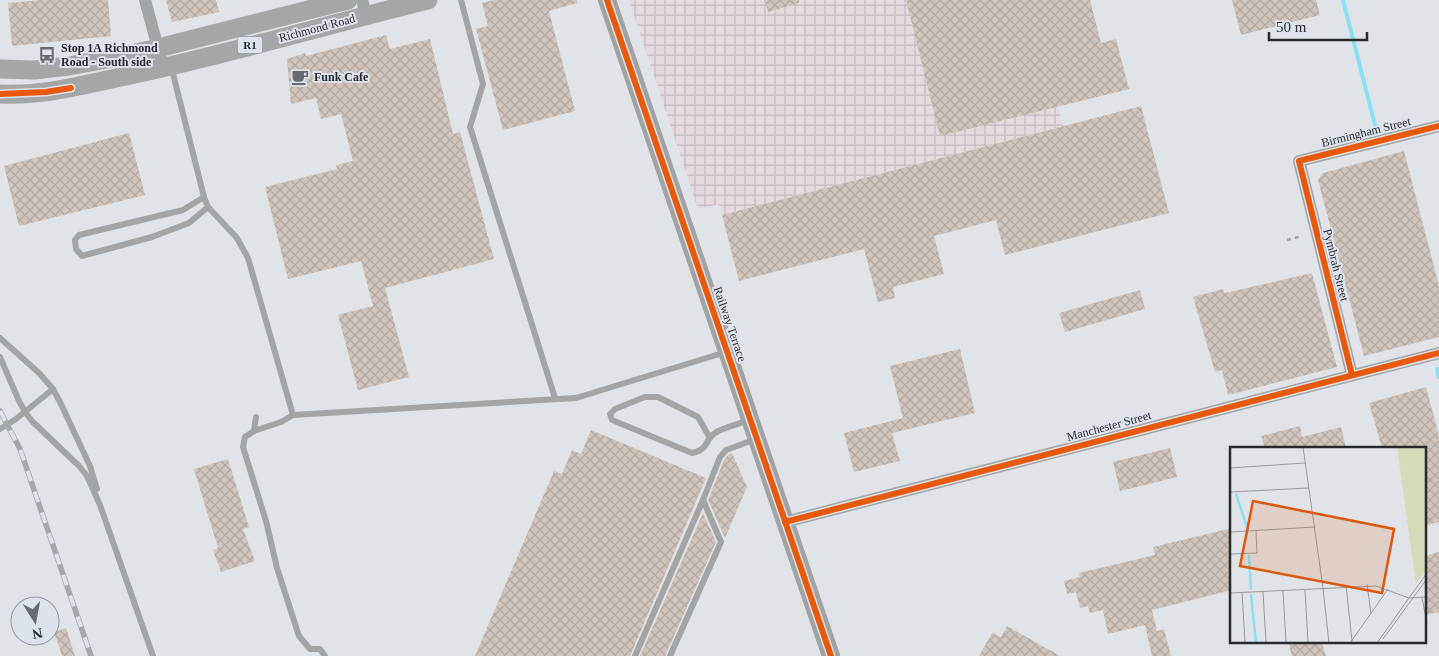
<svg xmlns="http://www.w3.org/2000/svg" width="1439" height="656" font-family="Georgia,serif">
  <defs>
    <pattern id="industrial-grid" width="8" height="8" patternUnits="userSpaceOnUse" patternTransform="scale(1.25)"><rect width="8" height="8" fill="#e6dadf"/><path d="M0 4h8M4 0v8" fill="none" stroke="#c5bbc0"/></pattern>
    <pattern id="building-cross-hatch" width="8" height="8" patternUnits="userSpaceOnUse" patternTransform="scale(1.25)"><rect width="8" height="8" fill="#d1c5bb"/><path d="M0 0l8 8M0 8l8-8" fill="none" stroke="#b3a9a1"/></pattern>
  </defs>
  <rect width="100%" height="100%" fill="#e0e4e8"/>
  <polygon fill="url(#industrial-grid)" points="629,0 1030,0 1063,126 722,215 719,204 698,209"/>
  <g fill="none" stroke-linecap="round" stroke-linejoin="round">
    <g stroke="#89e0f5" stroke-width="4">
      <polyline points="1343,0 1376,129"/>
      <polyline points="1437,369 1439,377"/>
    </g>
  </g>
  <g fill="url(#building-cross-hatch)">
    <polygon points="41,0 108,0 111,36 12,46 8,3"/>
    <polygon points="166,0 216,0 219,12 172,22"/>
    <polygon points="494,0 577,0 577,3 549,11 575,111 503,130 476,29 488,26 482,3"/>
    <polygon points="765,0 799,0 799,3 768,12"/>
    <polygon points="906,0 1090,0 1101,43 1116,39 1129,89 940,136"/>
    <polygon points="1232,0 1316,0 1320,15 1241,35"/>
    <polygon points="386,35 390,49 430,39 453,134 460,132 494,259 385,288 409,377 358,390 338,315 373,306 361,261 288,279 265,187 337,169 336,165 353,161 341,114 321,119 316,98 291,104 287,59 305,53 306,56"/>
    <polygon points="1141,106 1169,213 1005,255 996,220 934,236 944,274 893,287 895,298 878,302 864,249 739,281 722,215"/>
    <polygon points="129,133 145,195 19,226 4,166"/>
    <polygon points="1404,151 1439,286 1439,337 1364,356 1318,180 1323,173"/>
    <polygon points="1312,273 1337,367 1228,395 1222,370 1215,372 1193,297 1223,289 1225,293"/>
    <polygon points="1140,290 1145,309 1065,332 1059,313"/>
    <polygon points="960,349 975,413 892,433 900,461 854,472 844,433 903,418 890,366"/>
    <polygon points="1426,387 1439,436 1439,522 1425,526 1425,448 1382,448 1369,403"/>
    <polygon points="1300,426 1302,437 1341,427 1346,448 1265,448 1261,436"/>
    <polygon points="591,430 706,478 630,656 475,656 554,471 562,474 572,450 581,454"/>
    <polygon points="1170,448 1177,477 1120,491 1113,462"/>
    <polygon points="732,453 747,487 725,538 708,500 724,460 729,454"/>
    <polygon points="228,459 249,527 243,529 255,561 221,572 213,550 218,548 194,469"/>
    <polygon points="703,513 716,542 665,656 640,656"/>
    <polygon points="1232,528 1232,590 1152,610 1157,631 1164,629 1171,656 1152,656 1145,625 1108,634 1103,610 1090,613 1088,606 1080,608 1076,592 1067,594 1064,581 1080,577 1079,573 1155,555 1153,547"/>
    <polygon points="1439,552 1439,612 1425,615 1425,556"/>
    <polygon points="1007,626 1060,656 979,656 992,633 1001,637"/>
    <polygon points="66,628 75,656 62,656 54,632"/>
    <polygon points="1288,642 1322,642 1326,656 1292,656"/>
  </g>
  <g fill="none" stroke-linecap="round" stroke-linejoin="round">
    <polyline stroke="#a3a4a5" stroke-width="2.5" stroke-dasharray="4 4" stroke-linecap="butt" points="1287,240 1302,236"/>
    <g stroke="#a3a4a3" stroke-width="6">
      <polyline points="461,0 483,84 470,127 555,398"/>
      <polyline points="171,66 204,197 208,207 237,238 248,258 293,415 576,398 726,352"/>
      <polyline points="204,197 183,210 79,235 75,240 76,249 82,256 152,237 189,223 208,207"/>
      <polyline points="0,338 39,373 53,389 61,404 90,466 97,489"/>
      <polyline points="0,357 19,401 25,412 33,422 79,466 87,476 100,505 153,656"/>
      <polyline points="256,417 254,431 245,437 243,447 266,521 277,568 299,636 310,649 320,649 325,656"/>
      <polyline points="0,429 16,419 53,389"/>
      <polyline points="254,431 281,422 293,415"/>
      <path d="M710,438L698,417L658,397H645L615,409L610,414L612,420L692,453C710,449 704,440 715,433C723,427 740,424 749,420"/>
      <polyline points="635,656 703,500 720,457 726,450 756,439"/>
      <polyline points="670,656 721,542 703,500"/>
    </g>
    <g stroke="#a3a4a3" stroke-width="12">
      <polyline points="145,0 158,48 164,68"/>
      <polyline points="362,0 366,15"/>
      <polyline points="1352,375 1299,161 1439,126"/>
      <polyline points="785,522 1439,353"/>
    </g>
    <polyline stroke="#a1a3a3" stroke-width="18" points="607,0 831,656"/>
    <g stroke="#a4a7a7" stroke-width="19">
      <polyline points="0,69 34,70 69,66 118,57 158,48 348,0"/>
      <path d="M0,94C45,96 87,84 130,75C230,54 329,24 428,0"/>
    </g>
    <g stroke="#a5a8a9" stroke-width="5.5">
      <polyline id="rail" points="0,411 20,449 91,656"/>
    </g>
    <use href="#rail" stroke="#dde3ec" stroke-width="4" stroke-dasharray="11" stroke-linecap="butt"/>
    <g stroke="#dde3ec" stroke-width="9">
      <g id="cycleway">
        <polyline points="607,0 831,656"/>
        <polyline points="0,94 46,92 71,88"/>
        <polyline points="1352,375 1299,161 1439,126"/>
        <polyline points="785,522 1439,353"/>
      </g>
    </g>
    <use href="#cycleway" stroke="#e8590c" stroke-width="6"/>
  </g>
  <defs>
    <g id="bus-bare" transform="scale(1.35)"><path d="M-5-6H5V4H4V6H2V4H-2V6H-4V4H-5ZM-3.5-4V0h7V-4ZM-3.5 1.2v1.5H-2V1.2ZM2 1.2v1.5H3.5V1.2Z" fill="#686a6e" stroke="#dde3ec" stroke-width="2.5" paint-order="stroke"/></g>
    <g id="cafe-bare" transform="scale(1.35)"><path d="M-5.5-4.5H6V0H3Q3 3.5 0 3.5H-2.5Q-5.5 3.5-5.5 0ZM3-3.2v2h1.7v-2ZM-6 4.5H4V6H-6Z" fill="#686a6e" stroke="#dde3ec" stroke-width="2.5" paint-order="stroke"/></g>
  </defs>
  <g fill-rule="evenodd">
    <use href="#bus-bare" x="47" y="55"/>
    <use href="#cafe-bare" x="300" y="77"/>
  </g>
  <g text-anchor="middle" stroke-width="4" stroke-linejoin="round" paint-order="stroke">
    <rect fill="#dde3ec" stroke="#5e6166" stroke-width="1" x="237.5" y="36.5" width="25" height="17" rx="4"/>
    <g font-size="11" font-weight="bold" fill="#27292c">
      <text x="250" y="49">R1</text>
    </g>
    <g font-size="12" fill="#27292c" stroke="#dde3ec">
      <text transform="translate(317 28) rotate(-15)" y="4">Richmond Road</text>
      <text transform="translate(1366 132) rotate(-14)" y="4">Birmingham Street</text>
      <text transform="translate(1336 265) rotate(76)" y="4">Pymbrah Street</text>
      <text transform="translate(730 324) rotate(71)" y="4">Railway Terrace</text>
      <text transform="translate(1109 426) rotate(-15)" y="4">Manchester Street</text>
    </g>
    <g font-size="12" font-weight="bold" fill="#27292c" stroke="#dde3ec" text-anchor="start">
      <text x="61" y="52">Stop 1A Richmond<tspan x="61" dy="14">Road - South side</tspan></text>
      <text x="314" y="81">Funk Cafe</text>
    </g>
  </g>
  <g transform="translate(1230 447)">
    <rect width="196" height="196" fill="#e0e4e8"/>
    <path d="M196,40V124L186,137L173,44Z" fill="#d4dcba"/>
    <path d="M167,0H196V56L194,41L173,44Z" fill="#d4dcba"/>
    <path fill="none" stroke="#89e0f5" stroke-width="2.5" d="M6,47L18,83M19,108L21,142M21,147L26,196"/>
    <path fill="none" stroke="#96999d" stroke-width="1" d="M73,0L93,141M0,21L75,16M0,45L79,41M0,85L85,80M0,107L27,106L26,84M137,137L141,167M116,138L122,194M93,141L99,196M75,143L78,196M53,144L56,196M12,145L15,196M33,145L36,196M0,146L146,139L179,151L197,126M185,148L197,132M192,151L197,176M153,192L185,148M120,196L158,142M147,196L179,151L197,150"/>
    <path fill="#de570e" fill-opacity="0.15" stroke="#de570e" stroke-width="2.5" d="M23,54L164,82L152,146L10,119Z"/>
    <rect width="196" height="196" fill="none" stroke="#27292c" stroke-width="2.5"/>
  </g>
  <g transform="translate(35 621) rotate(169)"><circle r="24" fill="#dde3ec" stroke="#94999f"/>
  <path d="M0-4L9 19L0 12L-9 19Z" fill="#686a6e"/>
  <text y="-8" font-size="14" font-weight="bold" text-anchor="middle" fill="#27292c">N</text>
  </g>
  <path d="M1269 32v8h98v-8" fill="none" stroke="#27292c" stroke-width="2.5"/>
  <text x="1276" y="32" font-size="15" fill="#27292c" stroke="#dde3ec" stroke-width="4" paint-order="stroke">50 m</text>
</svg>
